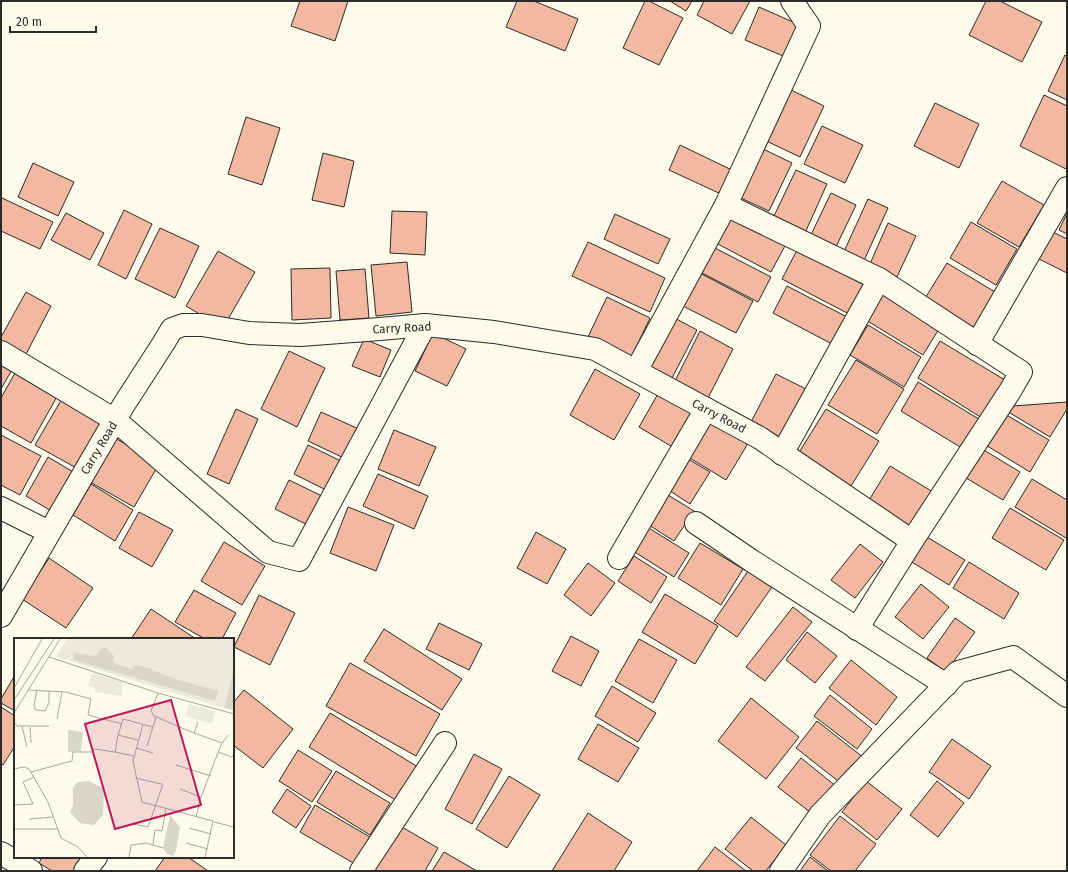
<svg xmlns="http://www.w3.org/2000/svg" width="1068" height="872" font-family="'Fira Sans',sans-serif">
  <rect width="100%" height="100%" fill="#fdfbea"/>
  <g fill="#f2b8a0" stroke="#2b2b2b">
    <polygon points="300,1 348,1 335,41 291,26"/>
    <polygon points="517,1 534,1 578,19 565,51 506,27"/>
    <polygon points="645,1 649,1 683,18 659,65 623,48"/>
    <polygon points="670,1 692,1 686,11"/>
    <polygon points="704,1 750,1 732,34 697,15"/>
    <polygon points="986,1 1000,1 1042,22 1022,62 969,35"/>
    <polygon points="759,7 802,26 788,58 745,40"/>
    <polygon points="1065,55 1067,56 1067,100 1048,91"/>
    <polygon points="785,87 824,106 800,157 760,138"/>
    <polygon points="1044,95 1067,106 1067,167 1066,169 1020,146"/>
    <polygon points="935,103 979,124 959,168 914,146"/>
    <polygon points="246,117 280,128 262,185 228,174"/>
    <polygon points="822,126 863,145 845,183 804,164"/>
    <polygon points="680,145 734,171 723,195 669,170"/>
    <polygon points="757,146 792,163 769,211 734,195"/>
    <polygon points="323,153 354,161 344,207 312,200"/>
    <polygon points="33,163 74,182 58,216 18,197"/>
    <polygon points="796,170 827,184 805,233 773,218"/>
    <polygon points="1002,181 1044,205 1019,247 977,223"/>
    <polygon points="831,193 856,205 834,251 809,239"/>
    <polygon points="2,198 53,222 40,249 1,231 1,200"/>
    <polygon points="868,199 888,208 861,267 841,258"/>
    <polygon points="124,210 152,224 126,279 98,265"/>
    <polygon points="392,211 427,212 425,255 390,253"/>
    <polygon points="66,213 104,233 90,260 51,240"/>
    <polygon points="1067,213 1067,234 1059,230"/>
    <polygon points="615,214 670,239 658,264 604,239"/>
    <polygon points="728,214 786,244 771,272 714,242"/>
    <polygon points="971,222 1017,249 996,285 950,258"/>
    <polygon points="888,223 916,236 896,279 869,266"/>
    <polygon points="160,228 199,246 175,298 135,279"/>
    <polygon points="1049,230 1067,239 1067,273 1035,257"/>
    <polygon points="588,242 665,278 650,312 572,276"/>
    <polygon points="715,248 771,277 758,302 702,273"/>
    <polygon points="797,250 864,285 849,314 782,279"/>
    <polygon points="218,251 255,272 223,328 186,306"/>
    <polygon points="407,262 412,312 376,316 371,265"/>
    <polygon points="947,263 1000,295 978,332 924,300"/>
    <polygon points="330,268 331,318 292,320 291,269"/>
    <polygon points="365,269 369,318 340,320 336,271"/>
    <polygon points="698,272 753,301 736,333 681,305"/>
    <polygon points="787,286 847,317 832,344 773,313"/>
    <polygon points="885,289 942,324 923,355 866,320"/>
    <polygon points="26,292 51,306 23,360 1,348 1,337"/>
    <polygon points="607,297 650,318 631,358 588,337"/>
    <polygon points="671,316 697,330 672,378 646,364"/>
    <polygon points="868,325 921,357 904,387 850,355"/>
    <polygon points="700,331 733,349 707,400 674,383"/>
    <polygon points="433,333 466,349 447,386 415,371"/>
    <polygon points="364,339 391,350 380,377 352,366"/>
    <polygon points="940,341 1005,380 982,418 918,378"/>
    <polygon points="289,351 325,368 297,427 261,409"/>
    <polygon points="856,360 904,389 877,434 828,405"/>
    <polygon points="1,362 13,368 1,389"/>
    <polygon points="595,369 640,394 614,440 570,415"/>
    <polygon points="16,371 58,395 31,443 1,426 1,398"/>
    <polygon points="776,374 806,389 781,438 751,422"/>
    <polygon points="918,382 982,421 965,450 901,411"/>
    <polygon points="659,392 694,413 674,448 639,427"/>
    <polygon points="63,397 107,422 80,470 35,445"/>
    <polygon points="1067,402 1067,409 1050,437 1000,407"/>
    <polygon points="236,409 258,419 229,484 207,474"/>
    <polygon points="826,409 879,441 851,486 798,454"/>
    <polygon points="998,410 1049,440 1030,472 979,441"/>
    <polygon points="321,412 361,430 348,460 308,441"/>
    <polygon points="710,415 750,440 726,480 685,455"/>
    <polygon points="394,430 436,447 419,486 378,469"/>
    <polygon points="1,435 41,456 20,495 1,485"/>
    <polygon points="115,438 159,464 134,507 90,482"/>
    <polygon points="308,445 343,462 328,491 294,474"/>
    <polygon points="979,447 1020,472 1003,500 961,475"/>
    <polygon points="683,456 710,472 690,504 664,487"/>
    <polygon points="48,457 75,473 53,512 26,496"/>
    <polygon points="890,466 933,492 909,531 866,505"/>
    <polygon points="378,474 428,496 414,529 363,506"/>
    <polygon points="1032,479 1067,500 1067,536 1066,538 1015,507"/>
    <polygon points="289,480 326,498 312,527 275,509"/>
    <polygon points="91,484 133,510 115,541 73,515"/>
    <polygon points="660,490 694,511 674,541 641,520"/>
    <polygon points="348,507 394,525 376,571 330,553"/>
    <polygon points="1010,508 1064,540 1046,570 992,538"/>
    <polygon points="139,512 173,530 152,567 119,548"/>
    <polygon points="644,525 689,553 674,577 630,549"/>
    <polygon points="536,532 566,549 547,584 517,568"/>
    <polygon points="922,534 965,560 949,585 907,559"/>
    <polygon points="224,542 265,566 242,605 201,581"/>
    <polygon points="700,543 743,569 721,605 678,578"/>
    <polygon points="860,544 883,562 855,598 831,580"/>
    <polygon points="634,556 667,577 651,603 618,581"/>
    <polygon points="49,558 93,588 66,628 22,599"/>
    <polygon points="969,562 1019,593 1004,619 953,588"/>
    <polygon points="588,563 615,583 591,616 564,595"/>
    <polygon points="748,571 772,587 737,637 714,621"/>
    <polygon points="921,584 949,607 923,639 895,617"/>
    <polygon points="194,590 236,613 222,639 205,639 175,622"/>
    <polygon points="665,594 718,626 695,664 642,632"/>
    <polygon points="259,595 295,613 270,665 234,647"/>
    <polygon points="793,607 812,622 765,681 746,667"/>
    <polygon points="151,609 196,639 131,639"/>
    <polygon points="955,618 975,632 946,672 927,658"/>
    <polygon points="439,623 482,644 469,670 426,649"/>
    <polygon points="384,629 462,679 442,710 364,661"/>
    <polygon points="807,632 837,656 815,683 786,660"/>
    <polygon points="571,636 599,651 581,686 552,671"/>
    <polygon points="639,639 677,660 653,703 615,681"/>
    <polygon points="851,660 897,697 876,725 829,688"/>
    <polygon points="350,663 440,714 416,756 326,706"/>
    <polygon points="15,675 15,711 1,703 1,699"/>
    <polygon points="612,686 656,713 638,742 595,716"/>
    <polygon points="244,690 293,729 263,768 233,745 233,703"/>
    <polygon points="830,695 872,729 857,749 814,716"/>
    <polygon points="751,698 799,737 766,779 718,741"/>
    <polygon points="1,707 15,716 15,746 3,765 1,764"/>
    <polygon points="330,713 418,767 397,801 309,747"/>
    <polygon points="817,721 864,758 843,785 796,748"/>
    <polygon points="598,724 639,748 618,782 578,759"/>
    <polygon points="952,739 991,766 969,799 929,772"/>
    <polygon points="298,750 332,771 312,802 279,781"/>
    <polygon points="474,754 502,769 472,824 445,809"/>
    <polygon points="801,758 837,787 815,816 778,787"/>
    <polygon points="336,771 390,803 370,835 317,802"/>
    <polygon points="509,776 540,795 507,848 476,829"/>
    <polygon points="866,781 902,809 877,840 842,812"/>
    <polygon points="937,781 964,803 938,837 910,815"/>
    <polygon points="287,789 311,806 296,828 272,812"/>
    <polygon points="315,805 370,837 355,864 300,832"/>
    <polygon points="588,813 632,842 614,871 552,871"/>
    <polygon points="840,816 876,844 855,871 831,871 810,855"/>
    <polygon points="751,817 786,845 766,871 753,871 725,849"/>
    <polygon points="395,823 438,848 425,871 371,871"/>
    <polygon points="715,847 746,871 697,871"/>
    <polygon points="444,852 477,871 432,871"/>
    <polygon points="42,857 91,857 83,871 52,871 39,863"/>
    <polygon points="165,857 188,857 208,871 155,871"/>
    <polygon points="810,857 828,871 800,871"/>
  </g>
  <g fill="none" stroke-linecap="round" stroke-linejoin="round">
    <g stroke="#2b2b2b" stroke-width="24">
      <g id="minor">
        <polyline points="726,205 809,26 792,1"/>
        <polyline points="977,344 1067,188"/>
        <polyline points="1,352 115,420 268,552 299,560 425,325"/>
        <polyline points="636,371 726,205 879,279"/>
        <polyline points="782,454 879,279 1021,372 1010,391 912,541 857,629"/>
        <polyline points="1,508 49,532"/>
        <polyline points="696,523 752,561 946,685"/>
        <polyline points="619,558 706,409"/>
        <polyline points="1,616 123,406 163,344 172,329 183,325 202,325 249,333 300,335 380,329 425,325 494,332 595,349 760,438 912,541"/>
        <polyline points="1,853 31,871"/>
        <polyline points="85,871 96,857"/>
        <polyline points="361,871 445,743"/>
        <polyline points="781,871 820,815 958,672 1013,657 1067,696"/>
      </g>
    </g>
    <use href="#minor" stroke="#fdfbea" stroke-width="22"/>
  </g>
  <g text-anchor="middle" stroke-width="3" stroke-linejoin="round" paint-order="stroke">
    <g font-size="12" fill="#2b2b2b" stroke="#fdfbea">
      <text transform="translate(402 328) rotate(-3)" y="4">Carry Road</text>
      <text transform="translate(719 416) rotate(28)" y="4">Carry Road</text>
      <text transform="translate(99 448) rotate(-59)" y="4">Carry Road</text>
    </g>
  </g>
  <g transform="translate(14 638)">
    <rect width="220" height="220" fill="#fdfbea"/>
    <path d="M53,1H220V73L42,19ZM78,35L108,44V58L81,54V50L74,48ZM175,66L201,73L198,86L171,78Z" fill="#ecebdb"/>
    <path d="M88,10H92L100,18L98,23L105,27L118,31L121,27L131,29L161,41L204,53L201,63L60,22V15L81,18ZM220,34V72L210,70ZM54,92L69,94L67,113L54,114ZM74,143L90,150L89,177L80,187L66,185L56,174L59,167V149L64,144ZM156,177L166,189L162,213L159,218L153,216L149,210Z" fill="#d8d7c9"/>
    <path fill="none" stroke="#a9a89e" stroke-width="1" d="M35,19L144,55L220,76M0,50L28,1M15,52L52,54L77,61L74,77L108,86M23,52L20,68L22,72L31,73L35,65V53M144,55L137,73L140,78L180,95L184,84M0,62L40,1M0,75L46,1M43,81L48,54M0,84L3,88H35M129,86L119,123L128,164L199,183L191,219M8,88L13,109M16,89L17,105M180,95L208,105M104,97L101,114L120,118M124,102L104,97L109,81L139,89M133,108L142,79M122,110L139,115M204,114L218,119L220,116M162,127L197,138M0,131L10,129L15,131L34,164L47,200L64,209L73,219M17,134L58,123L59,114H78L81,111L101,114M166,151L187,159M0,167L19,166L9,144L20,139M182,179L187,159L207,107L214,97M15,181L39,179M200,184L220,189M119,186L134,189L148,149V146L121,140M175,190L197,196M0,191H44M172,205L194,211M139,207L141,192L148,193L152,171M115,219L117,207L132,205L149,210"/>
    <path fill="#c2185b" fill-opacity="0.15" stroke="#c2185b" stroke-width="2" d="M157,62L187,167L101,191L71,86Z"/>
    <rect width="220" height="220" fill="none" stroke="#2b2b2b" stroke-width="2"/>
  </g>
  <rect width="1068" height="872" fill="none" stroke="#2b2b2b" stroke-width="4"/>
  <path d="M10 26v6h86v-6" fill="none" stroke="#2b2b2b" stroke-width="2"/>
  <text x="16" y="26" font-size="12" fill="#2b2b2b" stroke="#fdfbea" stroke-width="3" paint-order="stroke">20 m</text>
</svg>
